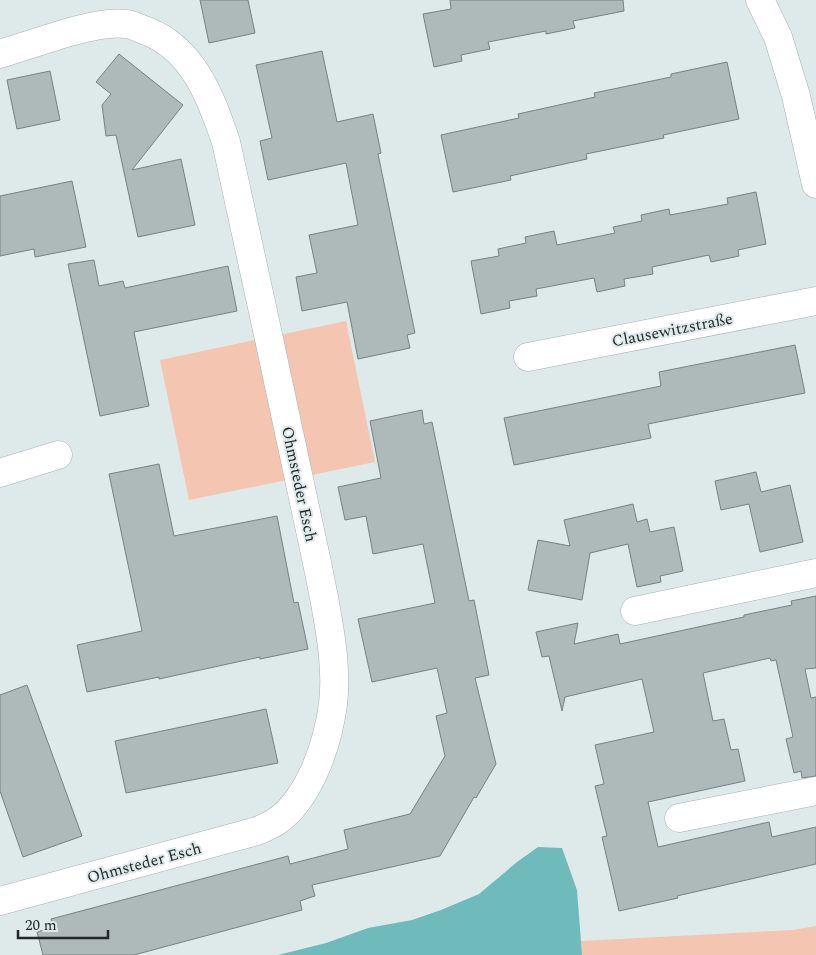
<svg xmlns="http://www.w3.org/2000/svg" width="816" height="955" font-family="Spectral,serif">
  <rect width="100%" height="100%" fill="#deeaea"/>
  <g fill="#f4c5b1">
    <polygon points="346,321 375,462 189,500 160,360"/>
    <polygon points="816,926 816,955 582,955 581,941 793,930"/>
  </g>
  <polygon fill="#6fbbbb" points="538,847 562,848 577,890 582,955 278,955 326,943 368,928 412,920 441,910 479,894 517,862"/>
  <g fill="#aeb9b9" stroke="#768281">
    <polygon points="200,0 248,0 255,33 209,43"/>
    <polygon points="450,0 623,0 624,11 573,21 575,28 546,34 546,31 488,42 490,49 461,55 462,61 434,67 423,14 451,9"/>
    <polygon points="322,51 337,122 373,114 381,153 378,154 415,333 407,335 410,348 358,359 347,302 302,311 296,277 317,273 309,235 358,225 346,163 268,180 260,141 272,138 256,65"/>
    <polygon points="119,54 183,105 132,170 181,159 195,225 138,237 116,135 106,136 102,105 111,94 96,82"/>
    <polygon points="727,62 739,119 663,135 664,138 586,154 587,159 510,176 511,180 453,192 441,135 519,118 518,114 595,97 594,93 671,77 671,74"/>
    <polygon points="50,71 60,120 17,129 7,80"/>
    <polygon points="72,181 86,247 35,257 34,249 0,256 0,196"/>
    <polygon points="756,192 766,244 738,250 739,256 711,262 709,255 652,267 653,274 624,279 625,286 597,292 594,278 536,289 537,296 509,301 510,308 481,314 471,261 499,256 498,249 526,243 525,237 554,231 557,245 615,233 613,227 642,221 641,215 669,209 670,215 728,204 727,198"/>
    <polygon points="94,260 99,286 123,281 125,288 228,266 237,311 134,332 149,406 100,416 68,264"/>
    <polygon points="795,345 805,393 648,424 651,438 514,465 504,418 661,386 659,372"/>
    <polygon points="422,410 424,424 432,422 469,601 474,600 489,675 475,678 496,764 476,798 474,797 440,856 312,885 315,896 300,901 302,910 134,955 43,955 37,932 53,927 51,919 288,856 290,864 348,849 344,830 410,814 445,756 436,716 447,713 437,668 372,682 358,619 435,603 423,544 373,554 366,516 345,520 338,487 381,478 370,421"/>
    <polygon points="159,464 174,536 277,516 294,603 298,602 308,649 260,659 260,657 159,679 159,677 87,692 77,645 142,631 109,474"/>
    <polygon points="756,472 761,492 790,485 803,542 760,552 749,504 721,510 715,481"/>
    <polygon points="633,504 637,522 647,519 650,532 674,527 683,571 660,576 661,582 637,587 628,544 590,553 582,600 528,590 538,540 570,546 564,520"/>
    <polygon points="816,596 816,668 805,669 811,698 816,697 816,776 802,778 801,771 794,773 786,739 793,737 776,660 771,661 770,658 703,673 713,721 724,719 731,750 738,749 745,781 648,802 658,847 769,822 772,837 816,827 816,864 677,896 678,898 619,911 602,837 607,836 595,786 604,784 595,745 654,732 642,679 565,697 562,711 549,656 542,657 536,632 578,623 574,644 618,634 620,644 744,617 744,615 792,605 791,601"/>
    <polygon points="27,685 82,836 23,857 0,791 0,695"/>
    <polygon points="266,709 278,763 126,793 115,741"/>
  </g>
  <g fill="none" stroke-linecap="round" stroke-linejoin="round">
    <g stroke="#a6b1b1" stroke-width="29">
      <g id="minor">
        <polyline points="760,0 778,37 796,96 816,184"/>
        <path d="M0,54C22,47 44,40 66,33C85,28 105,22 126,24C132,24 140,29 147,31C194,50 211,98 226,142C253,264 279,385 305,507C312,539 319,571 325,603C331,636 337,671 333,704C328,743 310,798 277,821C271,825 264,828 257,831L0,901"/>
        <polyline points="528,357 816,301"/>
        <polyline points="0,473 58,455"/>
        <polyline points="635,611 816,573"/>
        <polyline points="679,818 816,791"/>
      </g>
    </g>
    <use href="#minor" stroke="#fff" stroke-width="28"/>
  </g>
  <g text-anchor="middle" stroke-width="4" stroke-linejoin="round" paint-order="stroke">
    <g font-size="16" fill="#222727" stroke="#deeaea">
      <text transform="translate(672 329) rotate(-11)" y="6">Clausewitzstraße</text>
      <text transform="translate(300 484) rotate(78)" y="6">Ohmsteder Esch</text>
      <text transform="translate(144 862) rotate(-15)" y="6">Ohmsteder Esch</text>
    </g>
  </g>
  <path d="M18 930v8h90v-8" fill="none" stroke="#222727" stroke-width="2.5"/>
  <text x="25" y="930" font-size="15" fill="#222727" stroke="#deeaea" stroke-width="4" paint-order="stroke">20 m</text>
</svg>
